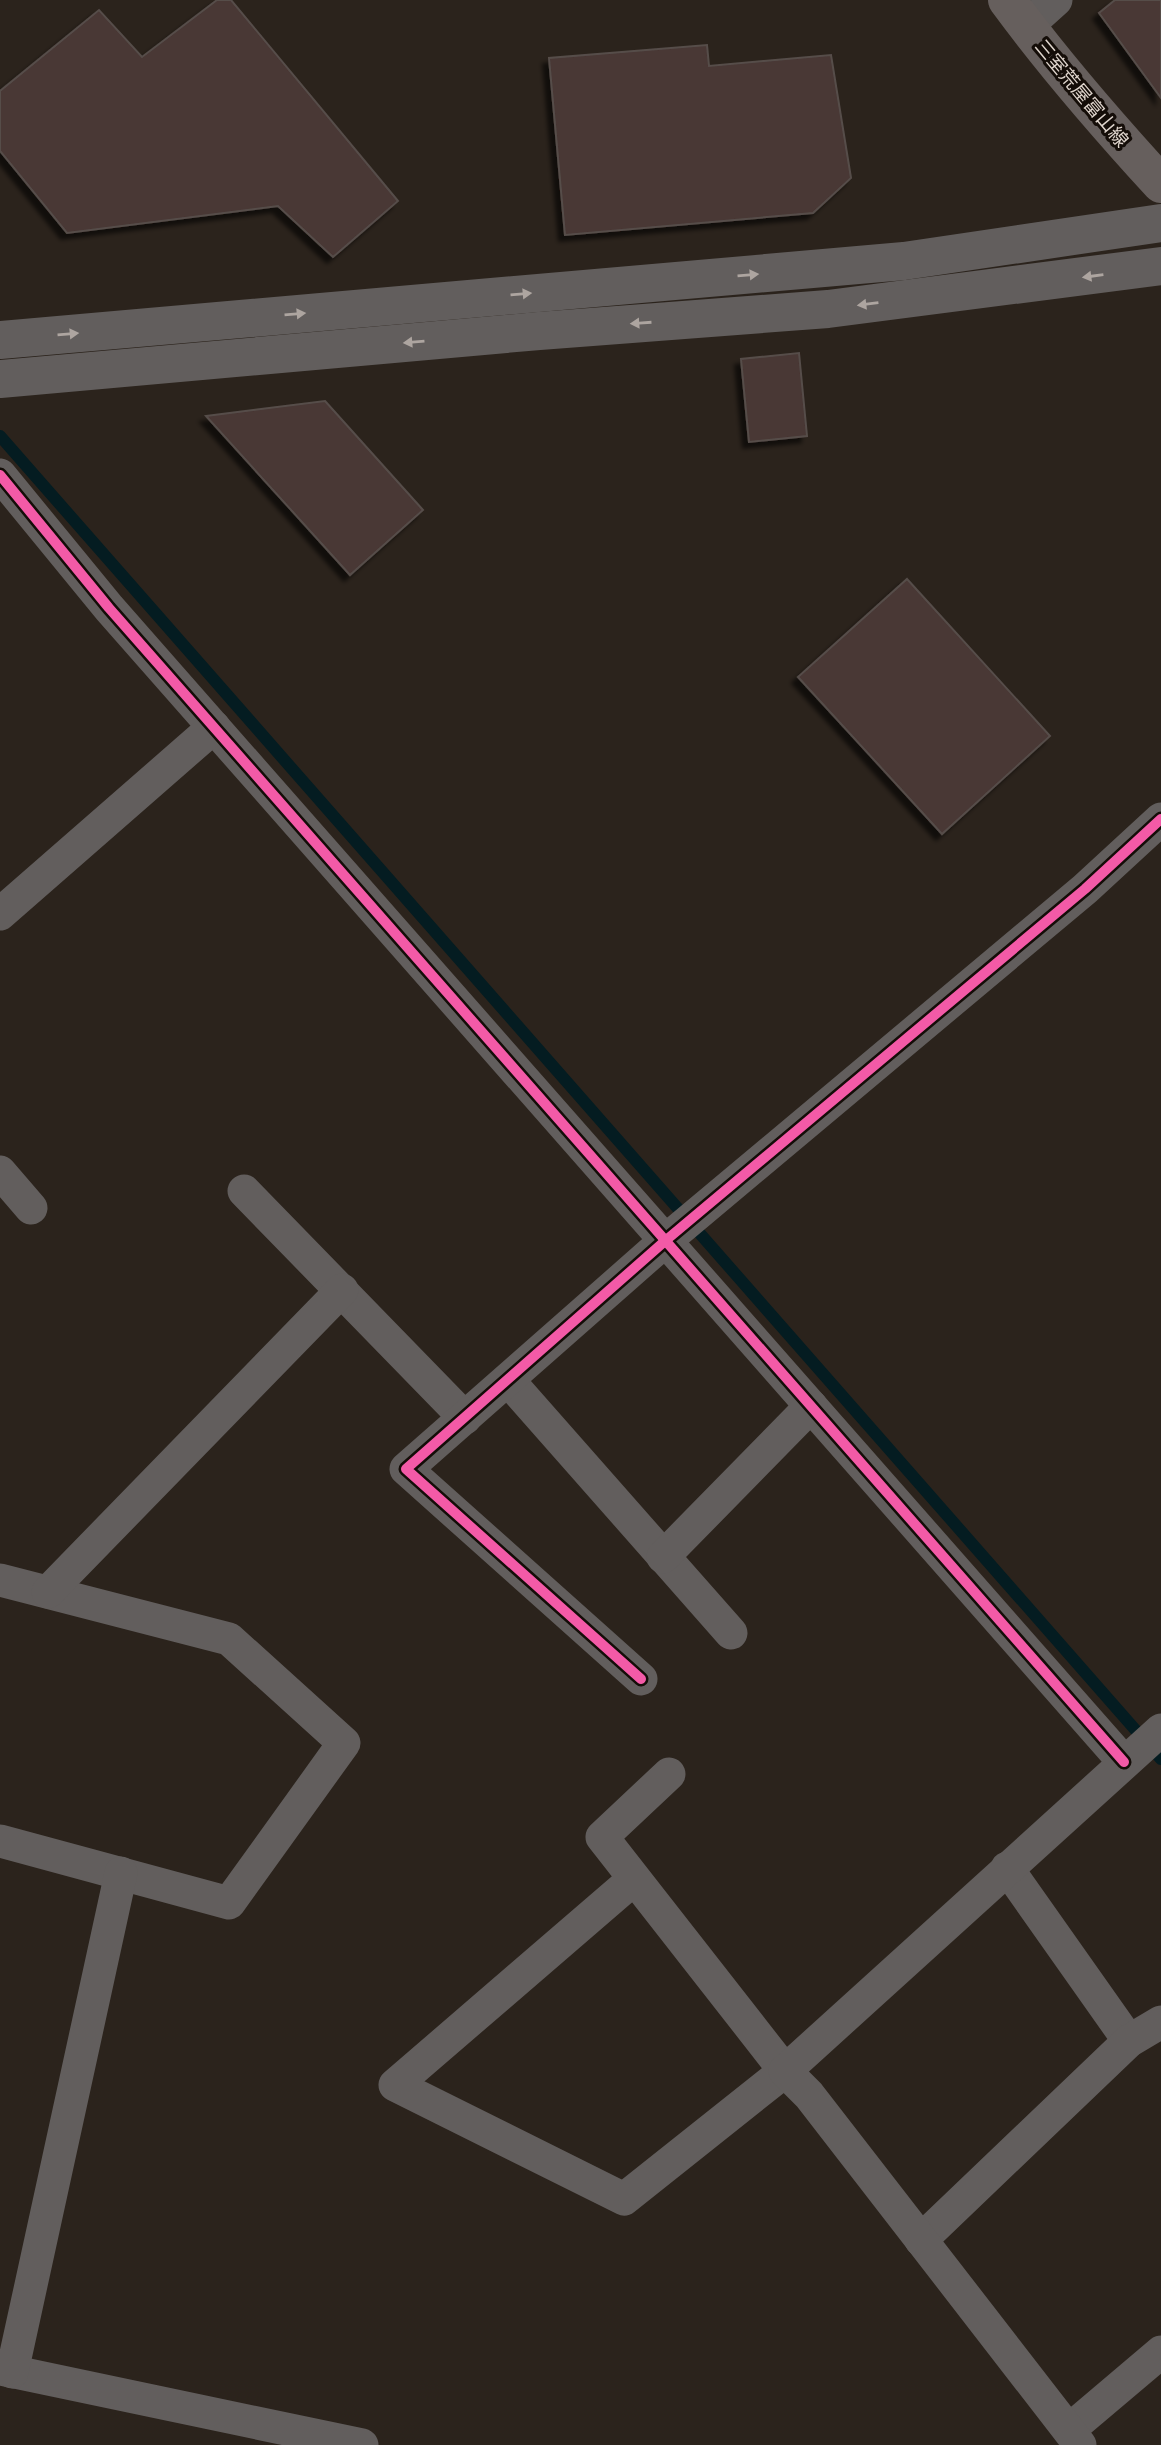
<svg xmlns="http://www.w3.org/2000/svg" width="1161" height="2445" font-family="'Times New Roman','Noto Sans JP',serif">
  <defs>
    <filter id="shadow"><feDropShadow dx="-6" dy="6" stdDeviation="2" flood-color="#0009"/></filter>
  </defs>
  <rect width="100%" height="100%" fill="#2b231c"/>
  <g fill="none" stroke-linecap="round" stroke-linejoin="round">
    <polyline stroke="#041c21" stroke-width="12" points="0,436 1161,1759"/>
  </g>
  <g fill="#483734" stroke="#564d4a" stroke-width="2" filter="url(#shadow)">
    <polygon points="217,0 231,0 398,201 333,257 278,206 67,233 0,151 0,91 99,10 142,57"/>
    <polygon points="1115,0 1161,0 1161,98 1099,13"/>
    <polygon points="707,45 709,66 831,55 851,178 813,213 565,235 549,58"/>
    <polygon points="799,353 807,436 749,442 741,359"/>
    <polygon points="325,401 423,510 350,575 206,416"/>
    <polygon points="907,579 1050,736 942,834 798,677"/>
  </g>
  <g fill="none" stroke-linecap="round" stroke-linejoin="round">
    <g stroke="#625e5d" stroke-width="33">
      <polyline points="1026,27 1056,0"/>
      <polyline points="0,475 109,608 1124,1762"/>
      <polyline points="0,914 214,727"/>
      <polyline points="0,1172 31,1208"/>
      <polyline points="244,1191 465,1418"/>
      <polyline points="508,1380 731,1633"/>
      <polyline points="663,1557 811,1406"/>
      <polyline points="0,1580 229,1639 344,1743 229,1903 0,1841"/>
      <polyline points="48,1592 342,1290"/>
      <polyline points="641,1679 406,1469 665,1241 1085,889 1161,819"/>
      <polyline points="1007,1868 1129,2041"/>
      <polyline points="634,1879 395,2085 624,2199 785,2071 602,1837 669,1774"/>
      <polyline points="921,2240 1129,2041 1161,2022"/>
      <polyline points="0,2369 362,2445"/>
      <polyline points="12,2372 121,1873"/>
      <polyline points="1069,2430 1161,2352"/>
      <polyline points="1080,2445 809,2095 785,2071 1161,1730"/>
    </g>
    <g stroke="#625e5d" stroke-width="38">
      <polyline points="0,340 904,261 1161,223"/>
      <polyline points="0,379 539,331 828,309 1161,266"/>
    </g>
    <path stroke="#665f5d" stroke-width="38" d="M1007,0C1054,64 1107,125 1161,184"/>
    <g stroke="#140d08" stroke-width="15">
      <g id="cycleway">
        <polyline points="0,475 109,608 1124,1762"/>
        <polyline points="641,1679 406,1469 665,1241 1085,889 1161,819"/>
      </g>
    </g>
    <use href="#cycleway" stroke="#f35aa7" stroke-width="10"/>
  </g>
  <defs><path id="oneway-solid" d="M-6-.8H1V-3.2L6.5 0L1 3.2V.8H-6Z" transform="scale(1.75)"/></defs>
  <g fill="#ada5a0">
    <use href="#oneway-solid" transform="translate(748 275) rotate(-5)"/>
    <use href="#oneway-solid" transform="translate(1093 276) rotate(172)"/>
    <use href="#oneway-solid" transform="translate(521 294) rotate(-5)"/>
    <use href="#oneway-solid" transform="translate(868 304) rotate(173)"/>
    <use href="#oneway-solid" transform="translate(295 314) rotate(-5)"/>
    <use href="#oneway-solid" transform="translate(641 323) rotate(176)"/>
    <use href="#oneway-solid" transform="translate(68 334) rotate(-5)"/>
    <use href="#oneway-solid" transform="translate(414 342) rotate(175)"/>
  </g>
  <g text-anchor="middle" stroke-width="6" stroke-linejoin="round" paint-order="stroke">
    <g font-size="19" fill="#dfd5cd" stroke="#140d08">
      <text transform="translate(1082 93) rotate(50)" y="7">三室荒屋富山線</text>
    </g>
  </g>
</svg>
